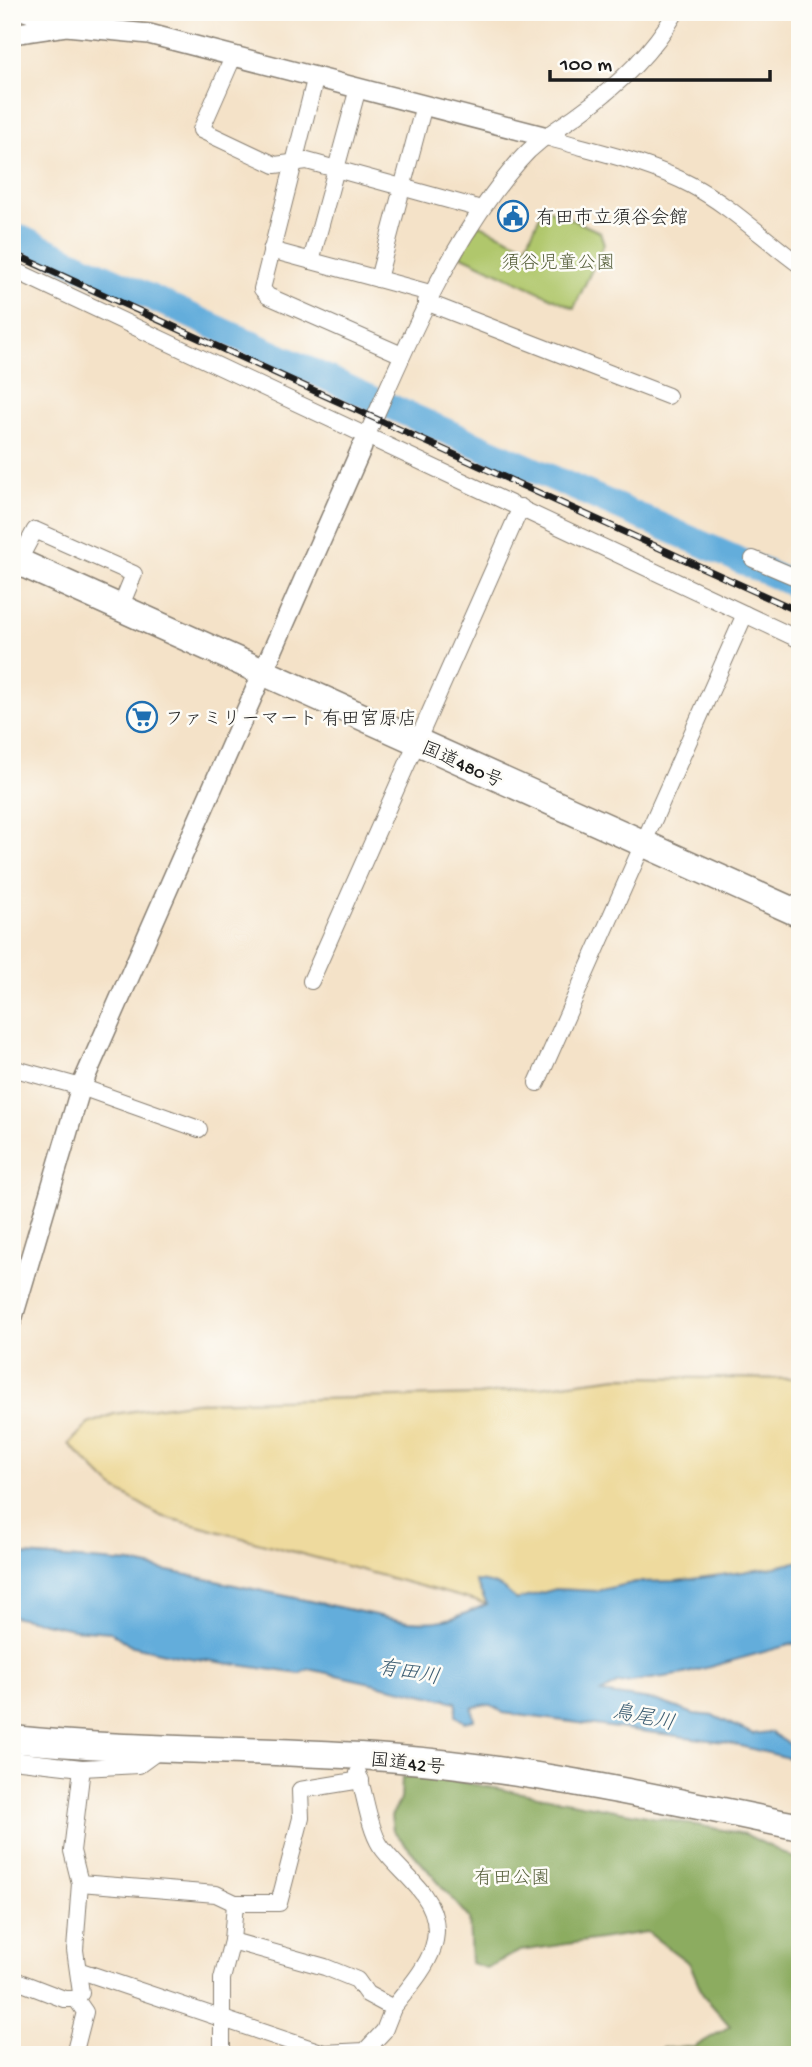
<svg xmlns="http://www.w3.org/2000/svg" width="812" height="2067" font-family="'Gochi Hand','Klee One',sans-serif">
  <rect width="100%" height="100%" fill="#fdfcf7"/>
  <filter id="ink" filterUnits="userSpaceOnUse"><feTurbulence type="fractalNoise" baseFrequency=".0143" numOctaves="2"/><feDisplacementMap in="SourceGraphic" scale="14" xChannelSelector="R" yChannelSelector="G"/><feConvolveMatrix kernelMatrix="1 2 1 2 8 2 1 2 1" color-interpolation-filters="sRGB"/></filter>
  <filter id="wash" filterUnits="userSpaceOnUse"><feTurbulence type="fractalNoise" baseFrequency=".00686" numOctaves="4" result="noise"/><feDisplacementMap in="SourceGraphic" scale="28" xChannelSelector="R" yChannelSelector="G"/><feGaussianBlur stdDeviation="1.57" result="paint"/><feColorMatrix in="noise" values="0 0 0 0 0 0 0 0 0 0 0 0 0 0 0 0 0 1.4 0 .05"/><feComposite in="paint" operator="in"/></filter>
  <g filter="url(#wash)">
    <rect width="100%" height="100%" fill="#f4e2c8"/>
    <polygon fill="#b0c76c" stroke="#667244" stroke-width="2" points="544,207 600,232 604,244 574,308 460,255 478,224 526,246"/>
    <polygon fill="#8cac60" stroke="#54643e" stroke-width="2" points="423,1775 745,1834 800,1861 800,2055 650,2055 662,2048 694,2047 730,2026 703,1995 690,1964 647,1932 520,1951 486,1968 471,1963 469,1918 393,1830 391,1816 401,1799 402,1777"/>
    <polygon fill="#eeda9e" stroke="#857b5d" stroke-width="2" points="618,1377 800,1379 800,1574 486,1630 487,1604 161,1516 112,1487 69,1444 88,1424 114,1414 195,1402 478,1395"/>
    <path fill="#64addb" stroke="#40647c" stroke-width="2" d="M12,1554L131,1563L399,1620C436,1625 453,1620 487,1604L475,1581C494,1582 503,1586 516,1600L556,1589L596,1591L636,1582L677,1581L771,1568L800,1561V1642L684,1674L617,1684L601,1693L658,1701L694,1714L714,1716L753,1734L770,1732L800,1751V1761L724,1742L503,1713C492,1703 485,1703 472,1708L474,1720L464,1722L456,1716V1702L309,1669L300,1674L177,1656L129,1645L111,1632L73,1629L12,1616Z"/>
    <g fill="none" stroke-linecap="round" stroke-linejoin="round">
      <polyline stroke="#64addb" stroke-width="26" points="12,234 373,399 800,587"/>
    </g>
  </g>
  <g filter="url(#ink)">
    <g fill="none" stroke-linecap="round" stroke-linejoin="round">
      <g stroke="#887f72" stroke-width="18">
        <g id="minor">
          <polyline points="23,12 64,25"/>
          <polyline points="234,55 201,130 275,165 307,161 481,209"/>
          <polyline points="316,76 262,289 268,296 402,355"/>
          <path d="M543,136C592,151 646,161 691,185C731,206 764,239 800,265"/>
          <polyline points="271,250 430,293"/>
          <polyline points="311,261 358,88"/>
          <polyline points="12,269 800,640"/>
          <polyline points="378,279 424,105"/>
          <polyline points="426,302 668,396"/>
          <path d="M363,444C407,345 447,244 519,161C536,141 556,130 577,115C615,88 652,53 676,12"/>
          <polyline points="753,559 800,579"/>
          <polyline points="18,562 35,530 134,574 120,608"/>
          <polyline points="311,981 521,507"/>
          <polyline points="12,1068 81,1087 199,1129"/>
          <polyline points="537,1083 745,614"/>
          <polyline points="12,1760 82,1768 139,1765 161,1749"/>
          <polyline points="82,1768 72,1851 80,1883 216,1894 235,1903 279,1903 301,1818 300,1790 361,1780"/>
          <path d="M232,1941L325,1967L357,1980L367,1994L393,2008C419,1974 456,1939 423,1894C410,1876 392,1863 380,1845C369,1828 365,1794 358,1773"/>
          <polyline points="78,1970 324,2053 365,2051 384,2031 393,2008"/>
          <polyline points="12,1979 64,1999 76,1999"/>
          <polyline points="74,2055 85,2012 76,1999 81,1993 75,1950 80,1883"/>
          <polyline points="222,2055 222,1979 232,1941 235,1903"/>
        </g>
      </g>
      <g stroke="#887f72" stroke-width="22">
        <g id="tertiary">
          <polyline points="12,34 66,26 149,34 543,136"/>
          <polyline points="12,1320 81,1087 362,447"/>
        </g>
      </g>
      <g stroke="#887f72" stroke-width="29">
        <g id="trunk">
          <polyline points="12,559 800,914"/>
          <path d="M12,1739C137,1752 263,1748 387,1758C526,1768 664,1799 800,1827"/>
        </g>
      </g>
      <use href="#minor" stroke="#fff" stroke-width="16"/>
      <use href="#tertiary" stroke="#fff" stroke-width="19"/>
      <use href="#trunk" stroke="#fff" stroke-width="26"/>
      <g stroke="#1c1c1c" stroke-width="7">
        <polyline id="rail" points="12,253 800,612"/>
      </g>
      <use href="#rail" stroke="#fdfcf7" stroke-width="4.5" stroke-dasharray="13" stroke-linecap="butt"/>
    </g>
  </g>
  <defs>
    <g id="civic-ring" transform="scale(1.575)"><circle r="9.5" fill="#fdfcf7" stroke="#1f6fb2" stroke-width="1.5"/><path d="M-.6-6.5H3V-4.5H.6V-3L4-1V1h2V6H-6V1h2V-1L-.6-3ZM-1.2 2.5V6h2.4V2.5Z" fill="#1f6fb2"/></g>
    <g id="supermarket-ring" transform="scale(1.575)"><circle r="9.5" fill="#fdfcf7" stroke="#1f6fb2" stroke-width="1.5"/><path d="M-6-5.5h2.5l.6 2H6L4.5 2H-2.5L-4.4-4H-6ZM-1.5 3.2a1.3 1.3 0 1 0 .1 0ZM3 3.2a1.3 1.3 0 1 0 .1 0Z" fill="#1f6fb2"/></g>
  </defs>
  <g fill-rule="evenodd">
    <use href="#civic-ring" x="513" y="216"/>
    <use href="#supermarket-ring" x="142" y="717"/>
  </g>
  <g text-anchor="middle" stroke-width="5" stroke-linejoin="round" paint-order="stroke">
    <g font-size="19" fill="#1c1c1c" stroke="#fdfcf7" text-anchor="start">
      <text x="536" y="223">有田市立須谷会館</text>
      <text x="165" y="724">ファミリーマート 有田宮原店</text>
    </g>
    <g font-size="19" fill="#57603c" stroke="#fdfcf7">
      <text x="558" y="268">須谷児童公園</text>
      <text x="512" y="1883">有田公園</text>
    </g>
    <g font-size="19" fill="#1c1c1c" stroke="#fdfcf7">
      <text transform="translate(463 763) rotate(24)" y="7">国道480号</text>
      <text transform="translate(408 1762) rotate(6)" y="7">国道42号</text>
    </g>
    <g font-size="21" font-style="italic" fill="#3c5d72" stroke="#fdfcf7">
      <text transform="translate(409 1671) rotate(10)" y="7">有田川</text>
      <text transform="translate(644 1716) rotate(12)" y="7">鳥尾川</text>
    </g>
  </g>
  <rect width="812" height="2067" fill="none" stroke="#fdfcf7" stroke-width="42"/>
  <path d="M550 70v10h220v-10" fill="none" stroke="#1c1c1c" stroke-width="3.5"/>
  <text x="560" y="70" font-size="21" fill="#1c1c1c" stroke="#fdfcf7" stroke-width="5" paint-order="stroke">100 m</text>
</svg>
